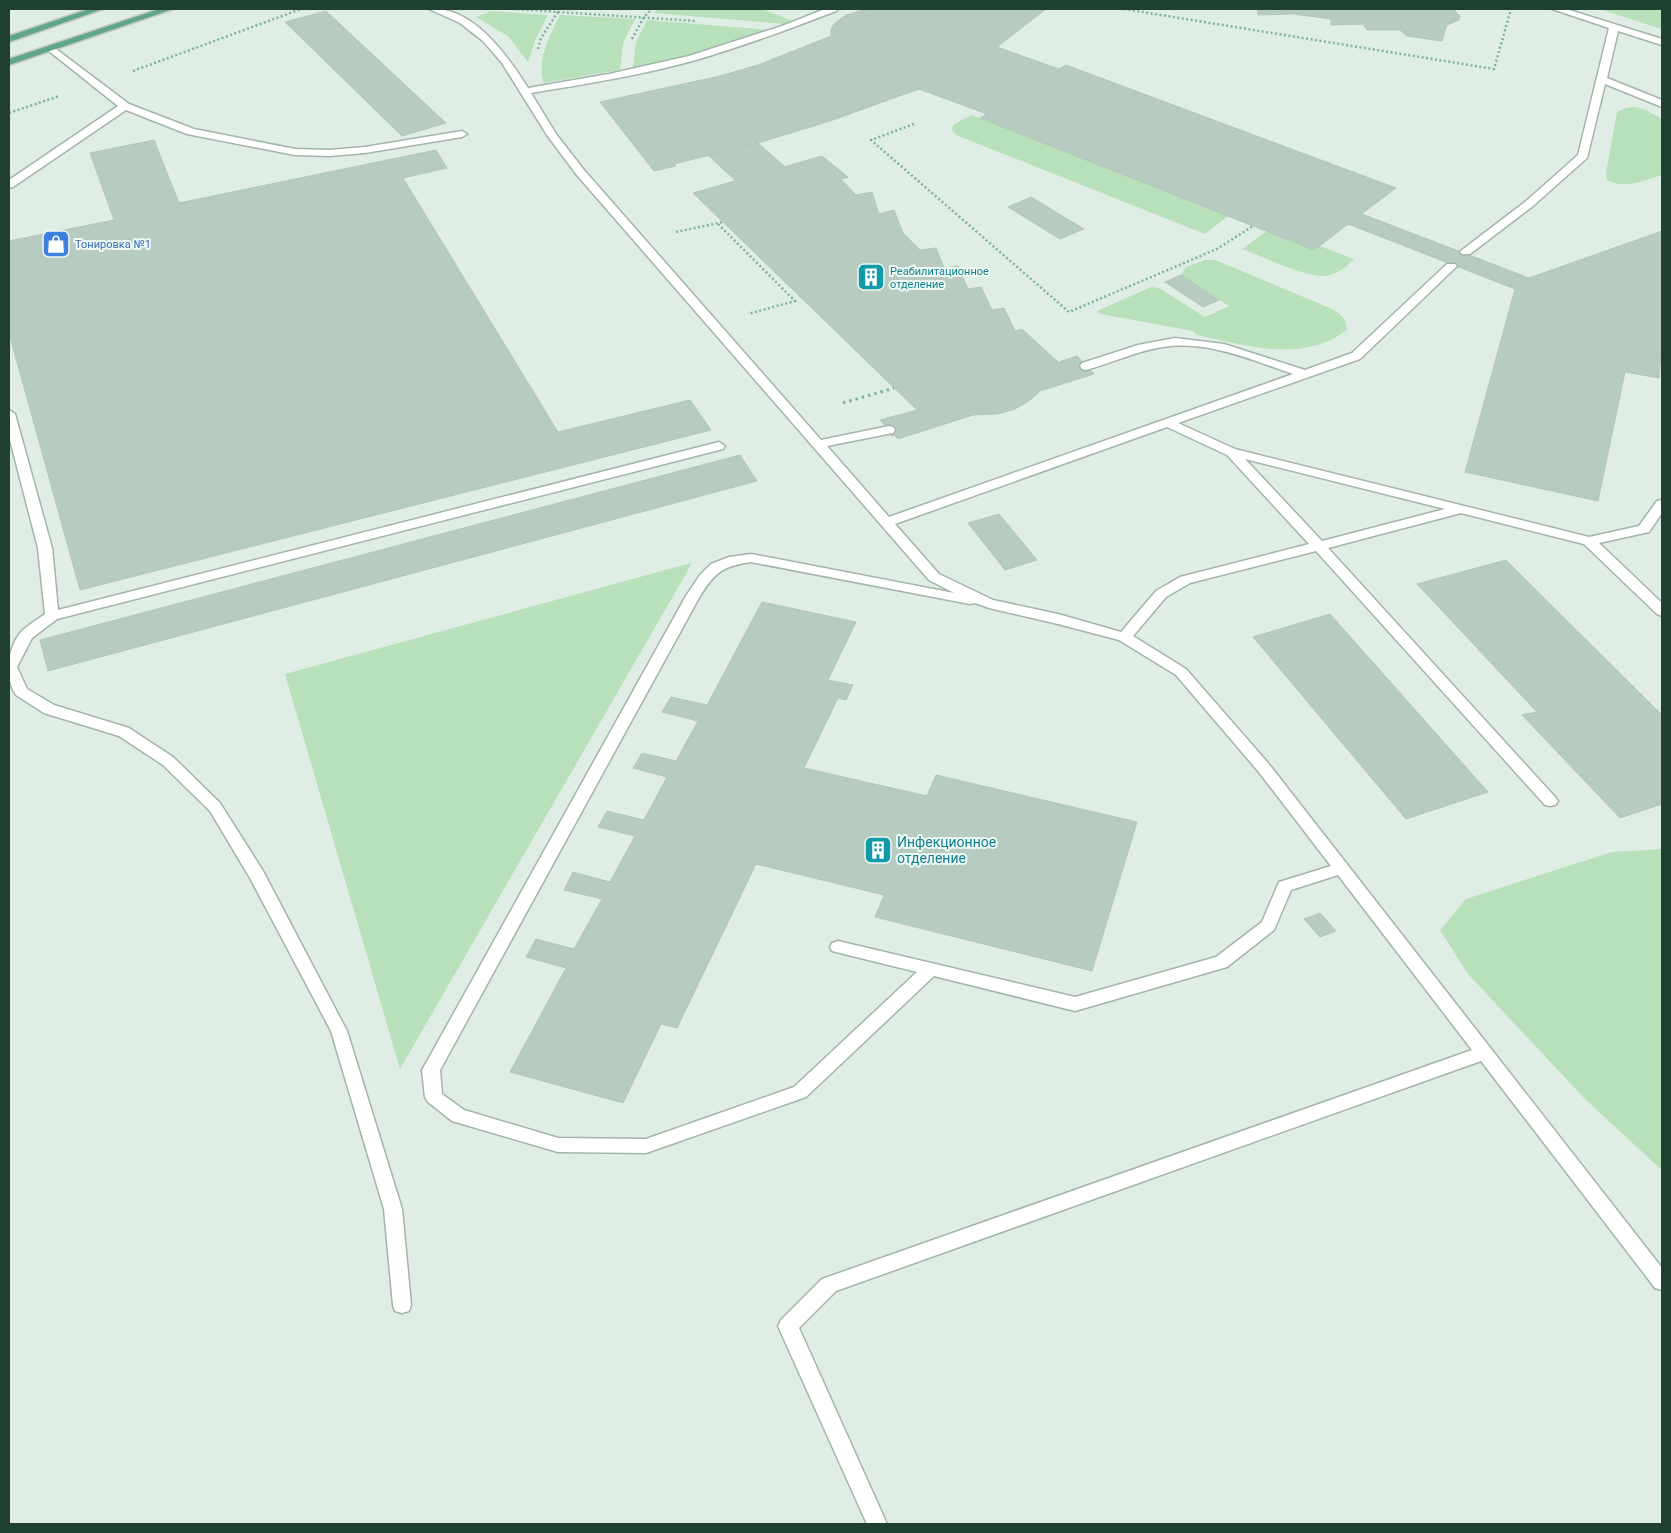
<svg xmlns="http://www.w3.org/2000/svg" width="1671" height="1533" font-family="Roboto,sans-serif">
  <rect width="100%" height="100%" fill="#e0ede5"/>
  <g fill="#b7e0bb">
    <polygon points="658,9 762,9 793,21 785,24 653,13"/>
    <polygon points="1600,9 1662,9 1662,29"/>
    <polygon points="491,11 548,15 536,38 528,62 508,36 476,17"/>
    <path d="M560,15L635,19L623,43L620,70L544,83C536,61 550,35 560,15Z"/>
    <polygon points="647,20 771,30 687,56 633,68 636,42"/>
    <path d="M1635,107L1646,110L1662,119V175C1644,180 1625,190 1607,180L1606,173L1617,112L1625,108Z"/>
    <polygon points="971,115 980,118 1228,216 1205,234 956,135 952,130 953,125"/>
    <path d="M1267,231L1314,250L1320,246L1354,259C1346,267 1337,275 1324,276C1304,277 1262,256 1242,249Z"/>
    <path d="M1205,260H1215L1332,309C1342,315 1346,319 1347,330C1302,364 1246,345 1196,335L1193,331L1101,314L1097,311L1151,287L1159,288L1205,317L1229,306L1181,275L1186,267Z"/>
    <polygon points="691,563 687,572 400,1069 285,674"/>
    <polygon points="1662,849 1662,1170 1586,1100 1468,974 1440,930 1466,899 1612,852"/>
  </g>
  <g fill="#b8cbc0" stroke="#b2c7ba">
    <polygon points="885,9 1046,9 997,47 919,89 830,121 758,143 674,164 676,166 654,171 600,102 720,76 758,65 831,36 831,29 834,24 846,15 864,10"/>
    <polygon points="1257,9 1453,9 1460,16 1459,20 1447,25 1442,41 1407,36 1400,30 1367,30 1363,24 1331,25 1331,19 1294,14 1258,15"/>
    <polygon points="326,11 446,123 402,136 285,22"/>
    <polygon points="997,47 1059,69 1066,65 1396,188 1314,250 980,118 987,114 919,89"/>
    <polygon points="154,140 179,203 436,150 447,168 403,178 558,432 690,400 711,430 80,590 9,333 9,241 114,220 90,153"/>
    <polygon points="758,143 784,166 736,181 709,156"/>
    <polygon points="822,156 848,177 841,179 856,195 872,192 879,214 894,210 903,233 920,250 936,248 944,268 958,266 968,289 981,287 992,310 1004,308 1015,331 1022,329 1058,362 917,410 693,193"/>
    <polygon points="1031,197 1084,229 1060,239 1008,207"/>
    <polygon points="1362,214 1529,278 1515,289 1348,224"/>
    <polygon points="1662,231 1662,344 1659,378 1625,372 1598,501 1465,472 1515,289 1529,278"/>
    <polygon points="1181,275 1219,300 1203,307 1165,282"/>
    <polygon points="1077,356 1094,374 1040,391 1029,401 1015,409 998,414 973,415 898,439 880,420 917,410"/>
    <polygon points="740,455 757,481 48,671 40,640"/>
    <polygon points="999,514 1037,560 1005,570 968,523"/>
    <polygon points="1506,560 1662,715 1662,804 1620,818 1522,715 1537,712 1417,584"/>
    <polygon points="762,602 856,622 828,680 853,685 846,700 838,698 804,768 927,796 936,775 1137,822 1092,971 875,917 884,895 756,864 677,1028 661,1024 623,1103 510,1072 566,968 526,957 536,939 574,949 602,899 564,890 573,872 610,882 635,836 598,827 607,811 644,820 667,777 633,768 642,753 676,761 698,721 662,712 671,697 707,705"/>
    <polygon points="1330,614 1488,792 1406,819 1253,637"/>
    <polygon points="1320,913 1336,931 1320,937 1304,919"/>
  </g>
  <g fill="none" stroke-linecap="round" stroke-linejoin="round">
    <g stroke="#b9cac1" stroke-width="11" stroke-dasharray="11 5.5" stroke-linecap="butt">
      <polyline points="1451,266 1466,252"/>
      <polyline points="1029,384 1086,366"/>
    </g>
    <polyline stroke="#b9cac1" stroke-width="14" stroke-dasharray="14 7" stroke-linecap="butt" points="889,430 1033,383"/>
    <g stroke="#a2b5ab" stroke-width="3">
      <g id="minor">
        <path d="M429,9C473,6 507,55 528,88L609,74L689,56L782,26L825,9H838L836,11C790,29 743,46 696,60C642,75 586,84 531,93L556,134L584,170L821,440L889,426L893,427L895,430L893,433L827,446L889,517L1293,374C1252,360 1207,340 1163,347C1136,351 1112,363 1086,370L1082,369L1080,366L1082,363L1138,345L1175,338L1224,344L1305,370L1352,353L1447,264H1455L1457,266L1455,268L1360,359L1178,423L1235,449L1589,537L1639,526L1657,501L1662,500V513L1649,532L1599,543L1662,603V616L1657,614L1584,544L1461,513L1328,548L1555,797L1558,801L1555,805L1550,806L1545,805L1316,551L1190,583L1166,597L1133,636L1186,669L1268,763L1662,1268V1290L1655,1288L1481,1061L836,1291L799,1328L887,1524H867L778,1326L781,1320L822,1279L1472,1050L1338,875L1291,890L1274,930L1227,967L1075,1011L934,976L806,1097L646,1153L558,1152L452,1121L428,1102L425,1097L422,1070L425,1065L686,596L700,575L711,564L729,557L751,554L954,593L929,580L576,174L547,135L502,63L483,41L460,23ZM1167,427L1227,455L1309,544L1180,577L1156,591L1121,632L1058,614L993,600L939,574L895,524ZM1245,459L1445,509L1322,541ZM751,562L970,604L975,603L989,608L1058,624L1119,640L1176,675L1258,771L1331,866L1279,882L1262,922L1216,957L1075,997L838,941L832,943L830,947L832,951L917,972L794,1087L646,1139L558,1138L464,1110L442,1094L440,1070L700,596C715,572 723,566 751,562Z"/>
        <polygon points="1552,9 1566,9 1662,39 1662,45 1618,31 1607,78 1662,100 1662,107 1605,84 1587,158 1533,206 1470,254 1462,254 1460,252 1462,250 1525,202 1578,155 1609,28"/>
        <polygon points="52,46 129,104 194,129 295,149 329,150 365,147 462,131 467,134 462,137 365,153 329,156 295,155 187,134 126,110 13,187 9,188 9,180 118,106 49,51 49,47"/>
        <path d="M9,410L15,414L52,548L58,610L719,442L725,446L723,449L57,619L32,638L17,667L27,689L54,705L129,728L173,757L220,803L263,871L347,1031L402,1209L411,1305L409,1311L402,1313L395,1311L393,1305L384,1209L331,1031L250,878L210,811L163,765L119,736L44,713L16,695C4,676 7,651 20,633C26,626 37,620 45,614L38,548L9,436Z"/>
      </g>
    </g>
    <g stroke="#c0c9c5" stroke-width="3">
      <g id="major">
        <polygon points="89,9 103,9 9,42 9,36"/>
        <polygon points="159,9 173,9 9,65 9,59"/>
      </g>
    </g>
    <g stroke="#7eb398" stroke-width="2.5" stroke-dasharray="2 2.5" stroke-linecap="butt">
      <polyline points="513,9 696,21"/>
      <polyline points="1124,9 1494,69 1511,9"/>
      <polyline points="632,39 644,17 652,9"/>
      <polyline points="538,49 541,38 560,9"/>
      <polyline points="133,71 301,9"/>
      <polyline points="9,113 59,96"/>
      <polyline points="914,124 871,140 1069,312 1217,249 1253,226"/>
      <polyline points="718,224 795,301 748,314"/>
      <polyline points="676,232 723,222"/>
    </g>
    <polyline stroke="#7eb398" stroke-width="3" stroke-dasharray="2.5 4" stroke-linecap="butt" points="843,403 894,388"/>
    <use href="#minor" fill="#fff" fill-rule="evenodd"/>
    <use href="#major" fill="#61a687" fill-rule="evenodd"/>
  </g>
  <defs>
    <g id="shop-square" transform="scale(1.4375)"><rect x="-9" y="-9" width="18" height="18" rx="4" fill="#3f7fe0" stroke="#f1f9f4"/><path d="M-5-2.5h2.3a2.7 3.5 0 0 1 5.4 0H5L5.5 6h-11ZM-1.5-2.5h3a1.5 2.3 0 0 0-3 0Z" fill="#fff"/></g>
    <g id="building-square" transform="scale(1.4375)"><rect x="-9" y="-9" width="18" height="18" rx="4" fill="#0f9aa8" stroke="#f1f9f4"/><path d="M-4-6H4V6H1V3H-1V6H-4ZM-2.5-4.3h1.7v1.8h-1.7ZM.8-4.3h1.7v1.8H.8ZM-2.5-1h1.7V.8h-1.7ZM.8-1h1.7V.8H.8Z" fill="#fff"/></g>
  </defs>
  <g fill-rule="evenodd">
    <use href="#shop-square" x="56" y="244"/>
    <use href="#building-square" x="871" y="277"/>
    <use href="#building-square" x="878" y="850"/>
  </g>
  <g text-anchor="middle" stroke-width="4" stroke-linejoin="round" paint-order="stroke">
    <g font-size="11" fill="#366cbe" stroke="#f1f9f4" text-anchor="start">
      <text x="75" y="248">Тонировка №1</text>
    </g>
    <g font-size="11" fill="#0d838f" stroke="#f1f9f4" text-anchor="start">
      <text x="890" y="275">Реабилитационное<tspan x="890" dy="13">отделение</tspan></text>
    </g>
    <g font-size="14" fill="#0d838f" stroke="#f1f9f4" text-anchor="start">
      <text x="897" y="847">Инфекционное<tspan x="897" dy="16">отделение</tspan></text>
    </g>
  </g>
  <rect width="1671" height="1533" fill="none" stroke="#1f3f30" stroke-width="20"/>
</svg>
